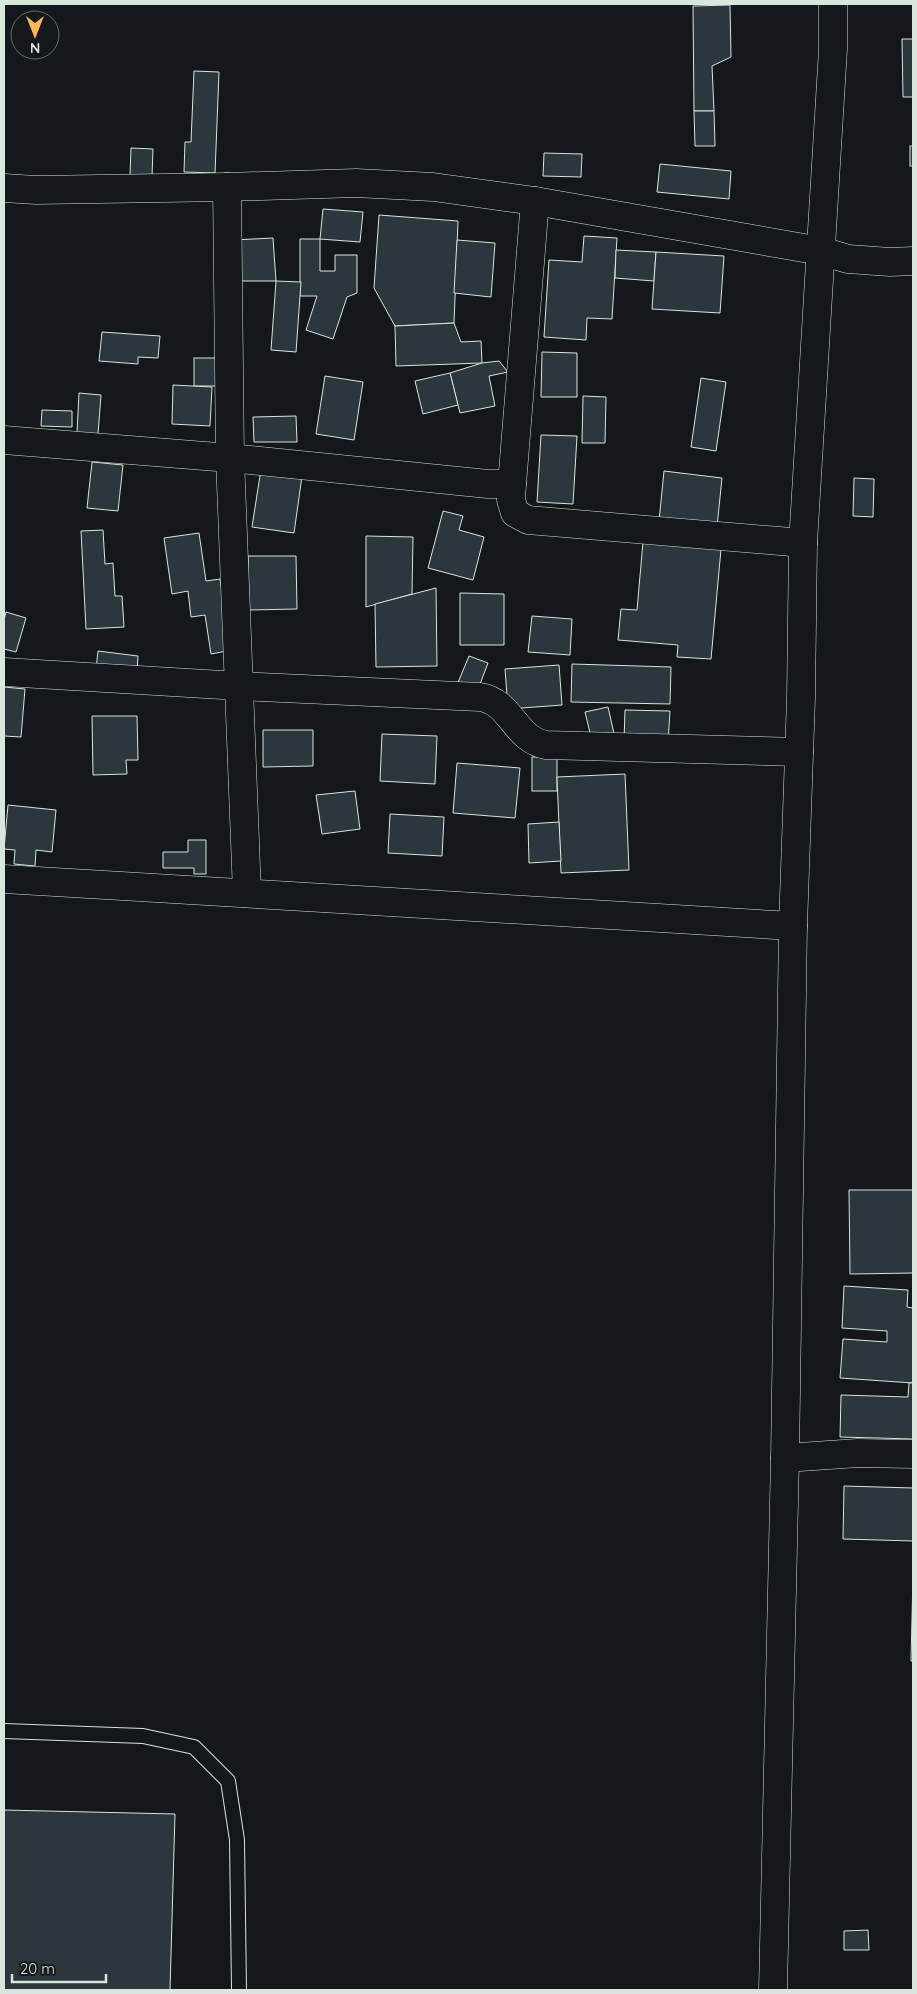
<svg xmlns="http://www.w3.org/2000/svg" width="917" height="1994" font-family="Quicksand,sans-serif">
  <rect width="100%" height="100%" fill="#14181c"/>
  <g fill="#2c363c" stroke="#d8e6dc">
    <polygon points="730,5 731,57 712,66 714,111 694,111 693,6"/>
    <polygon points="902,39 913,39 913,97 903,97"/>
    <polygon points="194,71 219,72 215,173 184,172 185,142 191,142"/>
    <polygon points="694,111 714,111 715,146 695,146"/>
    <rect x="910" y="146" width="3" height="20"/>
    <polygon points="131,148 153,149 152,176 130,176"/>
    <polygon points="544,153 582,154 581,177 543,176"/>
    <polygon points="660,164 731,171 729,199 657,192"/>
    <polygon points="323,209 363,212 360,242 320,239"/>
    <polygon points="379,215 458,221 454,323 395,326 374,288"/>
    <polygon points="584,236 617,238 612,319 587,318 586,340 544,337 549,260 582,262"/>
    <polygon points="273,238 276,281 234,281 233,240"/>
    <polygon points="300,239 320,239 320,271 335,271 335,255 357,255 357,293 347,297 333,339 306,330 317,296 300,296"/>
    <polygon points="457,240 495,243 491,297 454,293"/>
    <polygon points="616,250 656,252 654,281 615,278"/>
    <polygon points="656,252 724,256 720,313 652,309"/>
    <polygon points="276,281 301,282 296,352 271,350"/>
    <polygon points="454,323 461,342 481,341 482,363 396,366 395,326"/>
    <polygon points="102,332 160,336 158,358 138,357 138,364 99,361"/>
    <polygon points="542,352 577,353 577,397 541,397"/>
    <rect x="194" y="358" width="26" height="28"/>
    <polygon points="499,361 508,372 489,376 495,406 460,413 450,373 482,363"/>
    <polygon points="450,373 458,405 423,414 415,381"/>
    <polygon points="325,376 363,382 354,440 316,434"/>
    <polygon points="701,378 726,382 716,451 691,447"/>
    <polygon points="173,385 212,387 210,426 172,424"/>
    <polygon points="79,393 101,395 98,434 77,433"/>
    <polygon points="583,396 606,397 605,443 582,443"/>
    <polygon points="42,410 72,411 72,427 41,426"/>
    <polygon points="296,416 297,442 254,442 253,417"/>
    <polygon points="541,435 577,436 573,504 537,502"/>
    <polygon points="92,462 123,465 118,511 87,508"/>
    <polygon points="261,469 302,476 294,533 252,527"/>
    <polygon points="664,471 722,478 717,527 659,521"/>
    <polygon points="854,478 874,479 873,517 853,516"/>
    <polygon points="443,511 463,516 459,530 484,537 473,580 428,568"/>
    <polygon points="103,530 105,564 113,563 115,596 122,596 124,627 86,629 81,531"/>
    <polygon points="199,533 206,581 220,579 232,650 211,654 205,615 191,617 188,591 172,594 164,538"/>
    <polygon points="366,536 413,537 412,594 366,607"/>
    <polygon points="643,542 721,549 711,659 677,657 678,645 618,640 621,609 637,610"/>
    <polygon points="248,556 296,556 297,609 249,610"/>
    <polygon points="436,588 437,666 376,667 375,604"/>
    <polygon points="460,593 504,594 504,645 460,645"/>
    <polygon points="6,612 26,618 16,652 4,649 4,620"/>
    <polygon points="532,616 572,619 570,655 528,652"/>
    <polygon points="98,651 138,656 137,673 96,669"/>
    <polygon points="469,656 488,663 477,692 457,685"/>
    <polygon points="572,664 671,667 670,704 571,702"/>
    <polygon points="559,665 562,705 508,709 505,669"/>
    <polygon points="4,687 25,689 21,737 4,736"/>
    <polygon points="608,707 615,738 591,737 585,712"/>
    <polygon points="625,710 670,711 668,743 624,741"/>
    <polygon points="92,716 137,716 138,760 126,760 127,774 93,775"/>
    <polygon points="263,730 313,730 313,766 263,767"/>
    <polygon points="382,734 437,736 435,784 380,781"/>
    <rect x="532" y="757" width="25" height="34"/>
    <polygon points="457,763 520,768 515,818 453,813"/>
    <polygon points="625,774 629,870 561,873 557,777"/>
    <polygon points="355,791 360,829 322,834 316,795"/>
    <polygon points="8,805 56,810 52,852 36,850 35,866 14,864 15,850 4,849"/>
    <polygon points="390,814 444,817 442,856 388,853"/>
    <polygon points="559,822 561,861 529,863 528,824"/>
    <polygon points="188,840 206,840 206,874 194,874 194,868 163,868 163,852 188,852"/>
    <polygon points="849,1190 913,1190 913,1273 850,1274"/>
    <polygon points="844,1286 908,1290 907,1307 913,1308 913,1383 840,1378 843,1339 887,1342 887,1331 842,1328"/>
    <polygon points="909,1383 913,1383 913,1439 840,1437 841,1395 908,1397"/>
    <polygon points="844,1486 913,1488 913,1541 843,1539"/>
    <polygon points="913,1575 913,1661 911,1661"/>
    <polygon points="4,1810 175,1814 170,1990 4,1990"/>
    <polygon points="868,1930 869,1950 844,1950 844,1931"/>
  </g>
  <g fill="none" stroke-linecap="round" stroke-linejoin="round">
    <g stroke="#d8e6dc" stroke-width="16">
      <polyline id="lane" points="4,1731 143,1736 194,1747 228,1781 237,1840 239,1990"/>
    </g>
    <g stroke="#d8e6dc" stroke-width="29">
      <g id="street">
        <polyline points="227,187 230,458 247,893"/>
        <polyline points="4,188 36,190 227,187 356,183 433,187 535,201 821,251 848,259 890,262 913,261"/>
        <polyline points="535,201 512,484 511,500 515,513 528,520 803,543"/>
        <polyline points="4,440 230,458 488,484 512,484"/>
        <path d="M4,672L239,686L480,697C512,702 514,739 546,745L799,752"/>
        <polyline points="4,879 793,926"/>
        <polyline points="785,1458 858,1453 913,1454"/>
      </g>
    </g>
    <g stroke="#d8e6dc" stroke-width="29">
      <polyline id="highway" points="773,1990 785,1458 793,926 801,698 803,543 833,49 833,4"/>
    </g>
    <use href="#lane" stroke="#14181c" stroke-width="14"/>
    <use href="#street" stroke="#14181c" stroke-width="28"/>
    <use href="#highway" stroke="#14181c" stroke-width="28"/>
  </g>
  <rect width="917" height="1994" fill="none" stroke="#d8e6dc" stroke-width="10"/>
  <g transform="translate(35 35) rotate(180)"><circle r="24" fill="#14181c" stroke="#626a69"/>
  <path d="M0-4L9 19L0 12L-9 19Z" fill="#ffb74d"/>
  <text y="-8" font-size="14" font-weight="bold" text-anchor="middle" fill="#d8e6dc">N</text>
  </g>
  <path d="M12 1974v8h94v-8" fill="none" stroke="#d8e6dc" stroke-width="2.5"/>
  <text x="20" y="1974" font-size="15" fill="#d8e6dc" stroke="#14181c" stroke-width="4" paint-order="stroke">20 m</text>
</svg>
